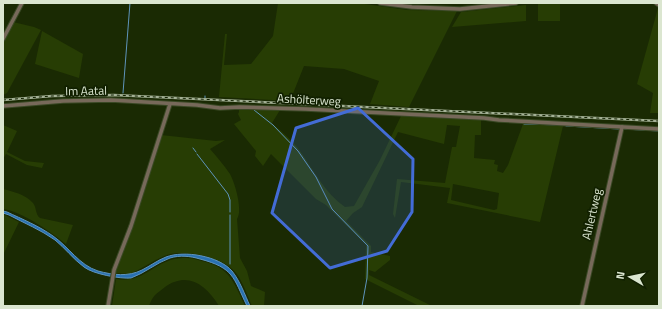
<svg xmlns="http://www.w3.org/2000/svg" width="662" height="309" font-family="'Titillium Web',sans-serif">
  <rect width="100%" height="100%" fill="#1a2a03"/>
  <g fill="#273d04" fill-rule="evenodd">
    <polygon points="278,3 358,3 407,10 457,11 409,107 370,104 379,81 344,69 304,66 290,101 219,97 225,34 227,34 224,65 251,64 273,36"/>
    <rect x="538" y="3" width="22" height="18"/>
    <polygon points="526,5 526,21 452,27 461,12"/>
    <polygon points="658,8 659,9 659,113 650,113 653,93 637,84"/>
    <polygon points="13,22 34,27 41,30 7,93 3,95 3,41"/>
    <polygon points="42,31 83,54 79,78 35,64"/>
    <path d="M239,108L280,110L272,123C282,132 293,141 300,151C314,171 325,193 345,207L354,206L380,160L401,116L481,120V135H475L474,158L495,160L494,164L498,165L497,171L503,173L508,165L523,124L563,126L540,222L447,203L450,188L401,182L395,218L393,214L397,179L445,183L452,147H456L460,126L447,125L444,144L398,132L362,207L353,213L346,221L371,246V252L390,256V260L375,272L369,270V275L432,306H419L365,279L366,245L326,205L316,199L271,154L263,166L255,156L256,151L234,124L241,120L238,114L239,112ZM453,184L499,193L497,209L494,210L451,200Z"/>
    <polygon points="3,125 17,131 7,152 25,161 44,163 42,168 27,165 6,154 3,159 4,152 3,151"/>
    <path d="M161,135L216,141L225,140L210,149C217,157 224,165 230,174C235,183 243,210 237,219L240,258L247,271L251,286L265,292L264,306H252C247,295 243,282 236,273C224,257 185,249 167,255C155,259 145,267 134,272L129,274L115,273Z"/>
    <path d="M3,189C14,192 25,194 33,203C37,208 35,214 40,218L73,225L66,244C51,232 23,212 3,209Z"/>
    <polygon points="3,214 19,222 3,255"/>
    <path d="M187,258C194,258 200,261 206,262C231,269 235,285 245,306H219C206,285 188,271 165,287C156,294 153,295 149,306H112L116,279C140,283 149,268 168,261C175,258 181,258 187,258Z"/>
  </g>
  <path fill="#2971b2" stroke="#5e94bb" d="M3,211L7,212C22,219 39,226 53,236C69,247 79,265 98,271C113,275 128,277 142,270C150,266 158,260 166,257C184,250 219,256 232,271C240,281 245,295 250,306H247C233,277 234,268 200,259C190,256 180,255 170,258C156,263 145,273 131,278C120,279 93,274 84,267C73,259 65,248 55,240C41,230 24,223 9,215L3,213Z"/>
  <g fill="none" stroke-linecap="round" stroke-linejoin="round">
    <g stroke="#5e94bb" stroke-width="1">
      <polyline points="654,3 657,6"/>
      <polyline points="123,93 130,3"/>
      <polyline points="205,98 205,96"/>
      <polyline points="254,110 273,125 298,151 316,177 332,209 368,246 367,278 362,306"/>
      <polyline points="524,124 562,125"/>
      <polyline points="566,126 619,129"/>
      <polyline points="624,129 659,131"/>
      <polyline points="193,148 196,152"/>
      <polyline points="197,154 228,194 230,200 230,212"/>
      <polyline points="230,264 230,215"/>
    </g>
    <g stroke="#394824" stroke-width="5.5">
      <g id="minor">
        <polyline points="380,3 412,7 460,9 516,3"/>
        <polyline points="656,3 659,5"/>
        <polyline points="3,39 22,3"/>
        <polyline points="3,106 63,101 111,100 197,105 220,108 240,107 306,109 484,118 499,120 659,129"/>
        <polyline points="108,306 114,270 131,226 170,104"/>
        <polyline points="582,306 622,127"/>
      </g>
    </g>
    <use href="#minor" stroke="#77695a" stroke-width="3.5"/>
    <g stroke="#a4b196" stroke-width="2.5">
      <polyline id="rail" points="3,100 52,96 114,95 659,121"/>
    </g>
    <use href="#rail" stroke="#112000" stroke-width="1" stroke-dasharray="3" stroke-linecap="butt"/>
  </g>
  <path fill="#436cd6" fill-opacity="0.2" stroke="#436cd6" stroke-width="3" stroke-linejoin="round" d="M358,108L413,159L412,212L387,251L330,268L272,213L296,128Z"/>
  <g text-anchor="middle" stroke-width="3.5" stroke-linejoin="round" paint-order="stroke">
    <g font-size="12" fill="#dbe6d0" stroke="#112000">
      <text transform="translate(86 91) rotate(-1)" y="4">Im Aatal</text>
      <text transform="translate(309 100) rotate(3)" y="4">Ashölterweg</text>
      <text transform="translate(592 214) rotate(-77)" y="4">Ahlertweg</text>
    </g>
  </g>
  <rect width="662" height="309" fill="none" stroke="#dbe6d0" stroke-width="8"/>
  <g transform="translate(630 277) rotate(279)" stroke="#112000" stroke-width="3" paint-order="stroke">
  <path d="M0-3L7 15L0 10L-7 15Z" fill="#dbe6d0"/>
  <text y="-6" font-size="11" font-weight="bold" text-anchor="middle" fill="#dbe6d0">N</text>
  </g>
</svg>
